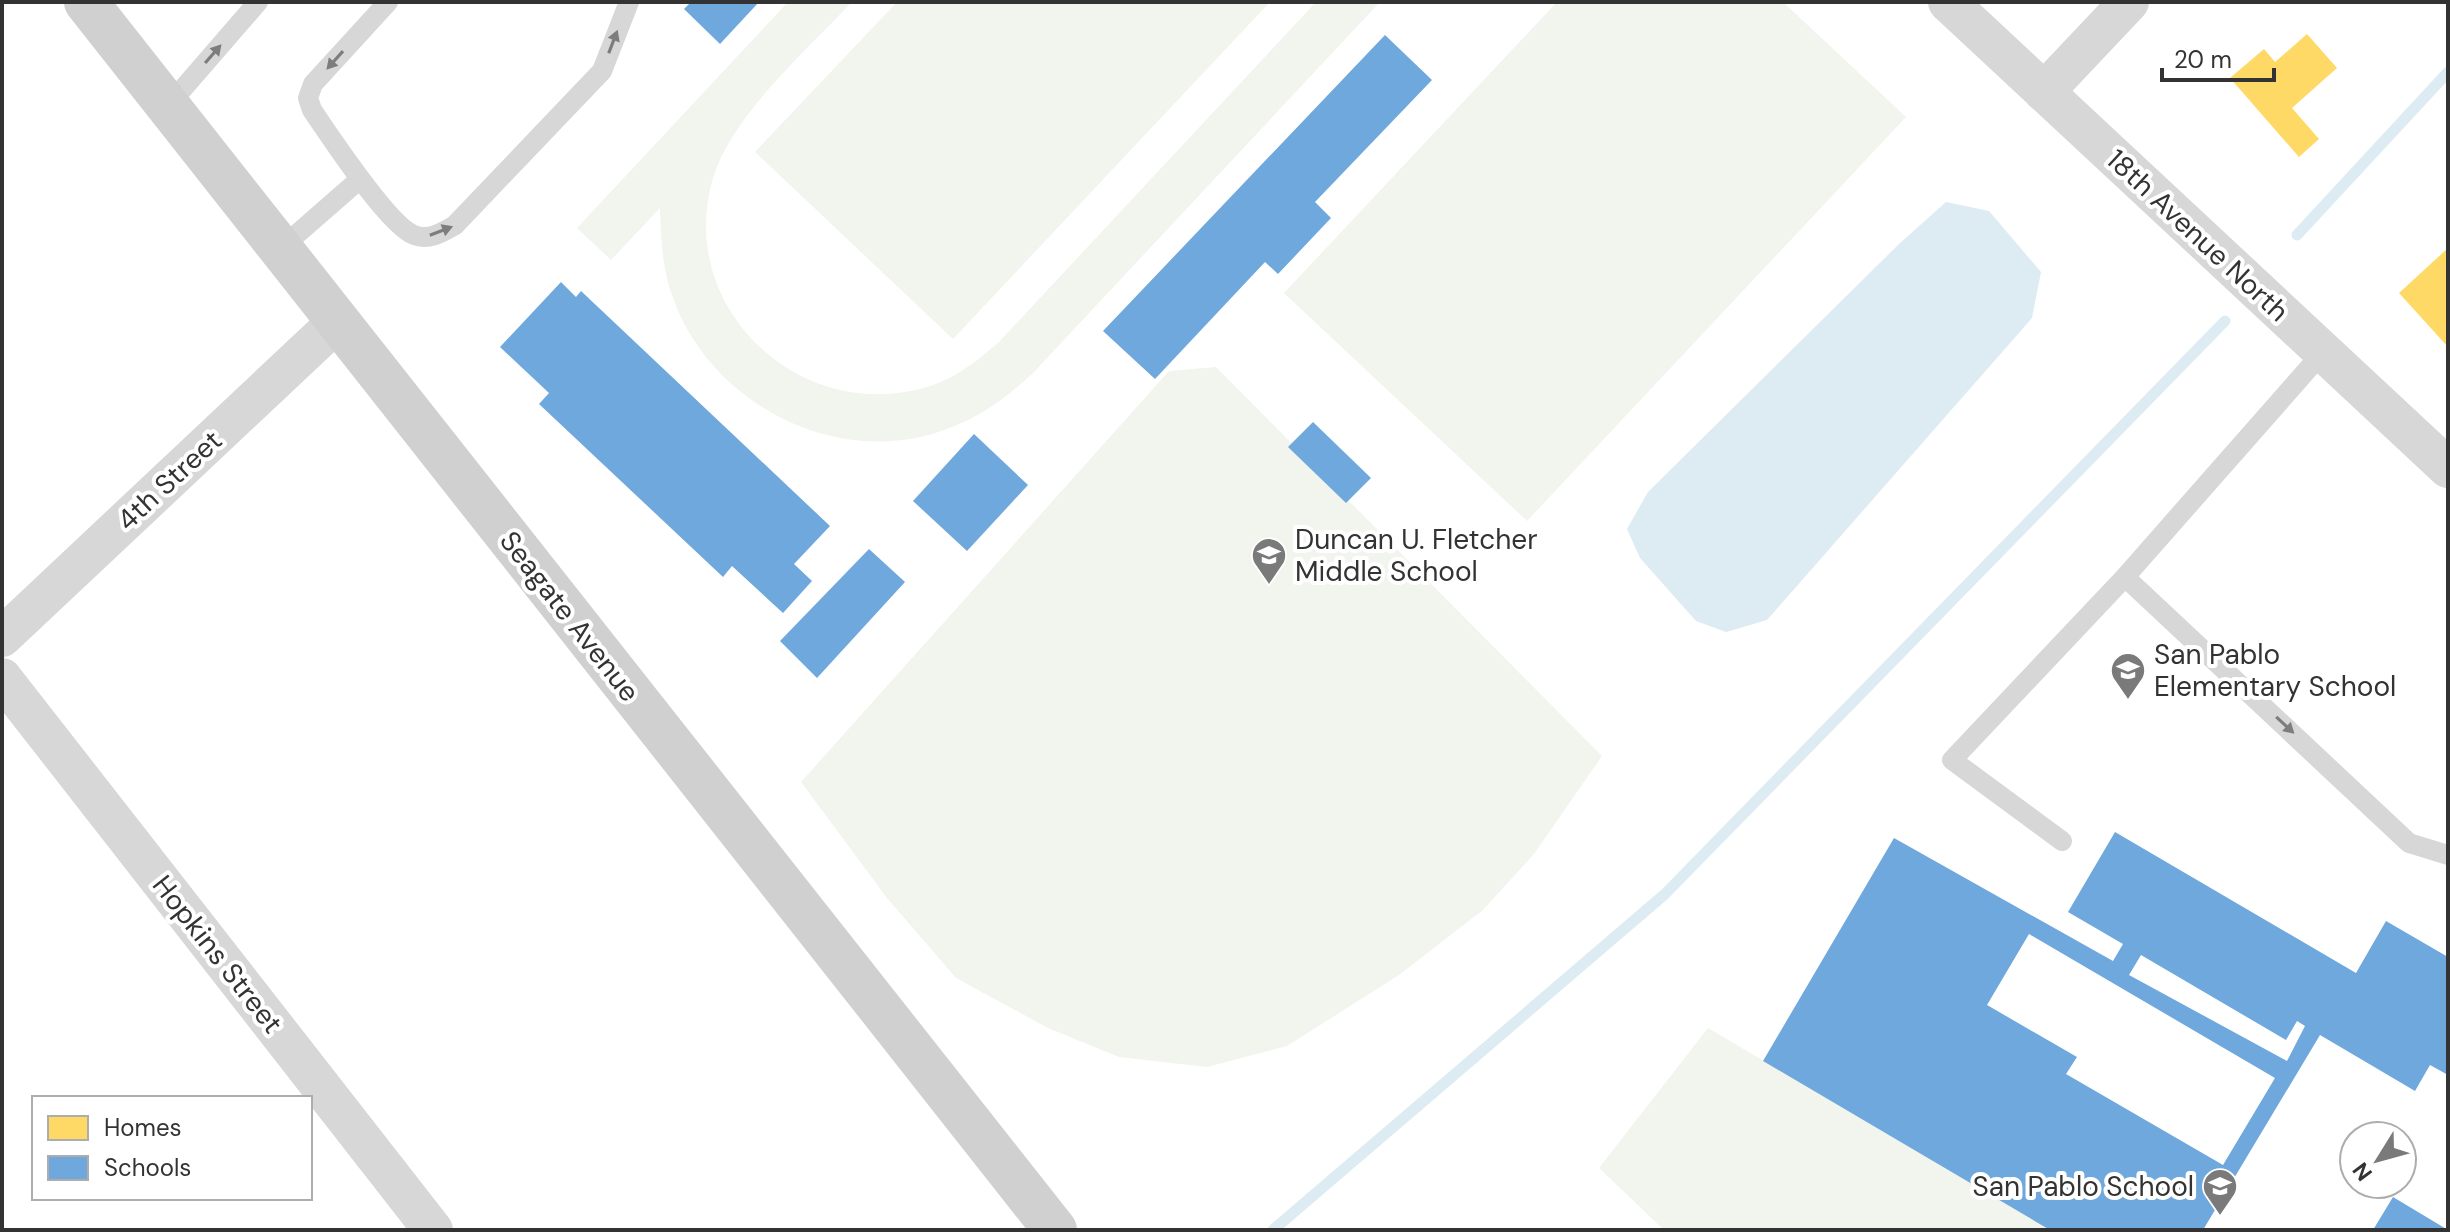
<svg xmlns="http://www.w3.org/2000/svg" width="2450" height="1232" font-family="'DM Sans',sans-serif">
  <rect width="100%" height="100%" fill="#fff"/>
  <g fill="#f1f5ed">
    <path d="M788,2H852C807,50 732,115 713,178C674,310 805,429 933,385C959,376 979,359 999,342L1316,2H1380L1033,373C1008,396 984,415 952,427C843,472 712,407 673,298C662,269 661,239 660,208L611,260L577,228Z"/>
    <polygon points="897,2 1270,2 953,339 755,152"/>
    <polygon points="1557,2 1783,2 1906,117 1527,521 1284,293"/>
    <polygon points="1216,367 1602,756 1534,854 1483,910 1399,975 1287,1046 1207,1067 1119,1057 1048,1028 956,978 887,898 801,782 1169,371"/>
    <polygon points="1708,1028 2050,1230 1664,1230 1599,1168"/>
  </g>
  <polygon fill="#ddebf3" points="1946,202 1989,211 2041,272 2032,318 1767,620 1726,632 1696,621 1640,558 1627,529 1648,492 1899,244"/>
  <g fill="#ffd966">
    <polygon points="2307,34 2337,68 2292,108 2319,139 2299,157 2230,78 2264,49 2275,62"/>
    <polygon points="2448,248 2448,347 2399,293"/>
  </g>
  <g fill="#6fa8dc" fill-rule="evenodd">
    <polygon points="691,2 759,2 720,44 684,9"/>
    <polygon points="1385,35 1432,80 1315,202 1331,218 1278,274 1265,262 1155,379 1103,331"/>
    <polygon points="561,282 576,297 581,291 830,526 794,564 812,581 783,613 732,566 723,577 539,404 549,393 500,347"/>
    <polygon points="1313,422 1371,478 1346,503 1288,447"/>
    <polygon points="974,434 1028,485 967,551 913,501"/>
    <polygon points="869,549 905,582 817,678 780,641"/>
    <path d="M2115,832L2356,973L2386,921L2448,957V1075L2430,1065L2415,1091L2320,1035L2203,1230H2050L1763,1061L1894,838L2113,961L2123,944L2068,912ZM2029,934L2275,1078L2223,1165L2066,1074L2077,1057L1987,1005ZM2141,955L2286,1040L2297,1021L2305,1026L2287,1061L2129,975Z"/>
    <polygon points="2393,1197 2448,1230 2373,1230"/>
  </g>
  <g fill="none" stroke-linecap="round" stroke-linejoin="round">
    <g stroke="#ddebf3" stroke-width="11">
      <polyline points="2297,235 2448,72"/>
      <polyline points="1273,1230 1665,894 2225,321"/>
    </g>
    <g stroke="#d7d7d7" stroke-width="20">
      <path d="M388,2L313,84L308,98L312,110C330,136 388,225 414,235C429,241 443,232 455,225L602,71L629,2"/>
      <polyline points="167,107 258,2"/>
      <polyline points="281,248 360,179"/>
      <polyline points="2125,577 2409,843 2448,855"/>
      <polyline points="2062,841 1952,760 2125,577 2323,352"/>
    </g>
    <g stroke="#d7d7d7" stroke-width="40">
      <polyline points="1948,2 2448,468"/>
      <polyline points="2044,92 2129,2"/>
      <polyline points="2,637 337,322"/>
      <polyline points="2,678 433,1230"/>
    </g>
    <polyline stroke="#d0d0d0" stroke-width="44" points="86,2 1055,1230"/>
  </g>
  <defs><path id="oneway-solid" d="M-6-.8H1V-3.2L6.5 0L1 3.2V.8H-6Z" transform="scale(2)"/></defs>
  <g fill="#7d7d7d">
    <use href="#oneway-solid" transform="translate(613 42) rotate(-69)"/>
    <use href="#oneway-solid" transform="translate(213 54) rotate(-49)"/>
    <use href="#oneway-solid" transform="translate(335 60) rotate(132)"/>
    <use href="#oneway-solid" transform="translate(441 231) rotate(-21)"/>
    <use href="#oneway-solid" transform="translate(2285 725) rotate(43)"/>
  </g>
  <defs>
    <g id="school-pin" transform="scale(1.8)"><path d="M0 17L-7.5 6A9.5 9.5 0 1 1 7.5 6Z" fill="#7a7a7a" stroke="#fff"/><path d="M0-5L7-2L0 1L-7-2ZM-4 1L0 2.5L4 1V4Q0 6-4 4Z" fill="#fff"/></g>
  </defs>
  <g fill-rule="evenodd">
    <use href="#school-pin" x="1269" y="555"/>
    <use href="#school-pin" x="2128" y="670"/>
    <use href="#school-pin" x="2220" y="1186"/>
  </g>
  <g text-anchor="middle" stroke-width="8" stroke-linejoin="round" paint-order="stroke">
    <g font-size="28" fill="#333" stroke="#fff">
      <text transform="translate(2198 235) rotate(43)" y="10">18th Avenue North</text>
      <text transform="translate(169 480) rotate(-43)" y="10">4th Street</text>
      <text transform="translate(570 616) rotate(52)" y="10">Seagate Avenue</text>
      <text transform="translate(218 954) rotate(52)" y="10">Hopkins Street</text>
    </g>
    <g font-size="28" fill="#333" stroke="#fff" text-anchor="start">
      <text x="1295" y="549">Duncan U. Fletcher<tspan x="1295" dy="32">Middle School</tspan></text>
      <text x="2154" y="664">San Pablo<tspan x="2154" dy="32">Elementary School</tspan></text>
      <text x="2194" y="1196" text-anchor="end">San Pablo School</text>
    </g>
  </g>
  <rect width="2450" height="1232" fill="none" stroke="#333333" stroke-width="8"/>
  <rect x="32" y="1096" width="280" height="104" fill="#ffffff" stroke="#adadad" stroke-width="2"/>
  <rect x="48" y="1116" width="40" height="24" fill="#ffd966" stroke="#adadad" stroke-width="2"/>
  <text x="104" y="1136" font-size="24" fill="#333333">Homes</text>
  <rect x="48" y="1156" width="40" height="24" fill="#6fa8dc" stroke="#adadad" stroke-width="2"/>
  <text x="104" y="1176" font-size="24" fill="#333333">Schools</text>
  <g transform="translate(2378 1160) rotate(233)"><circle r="38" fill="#ffffff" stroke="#adadad" stroke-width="2"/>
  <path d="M0-6L14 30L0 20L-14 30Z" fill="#7a7a7a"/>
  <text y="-12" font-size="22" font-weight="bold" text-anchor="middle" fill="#333333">N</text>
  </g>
  <path d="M2162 68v12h112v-12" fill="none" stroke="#333333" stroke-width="4"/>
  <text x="2174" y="68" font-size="24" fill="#333333" stroke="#ffffff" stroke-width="6" paint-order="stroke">20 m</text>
</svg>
